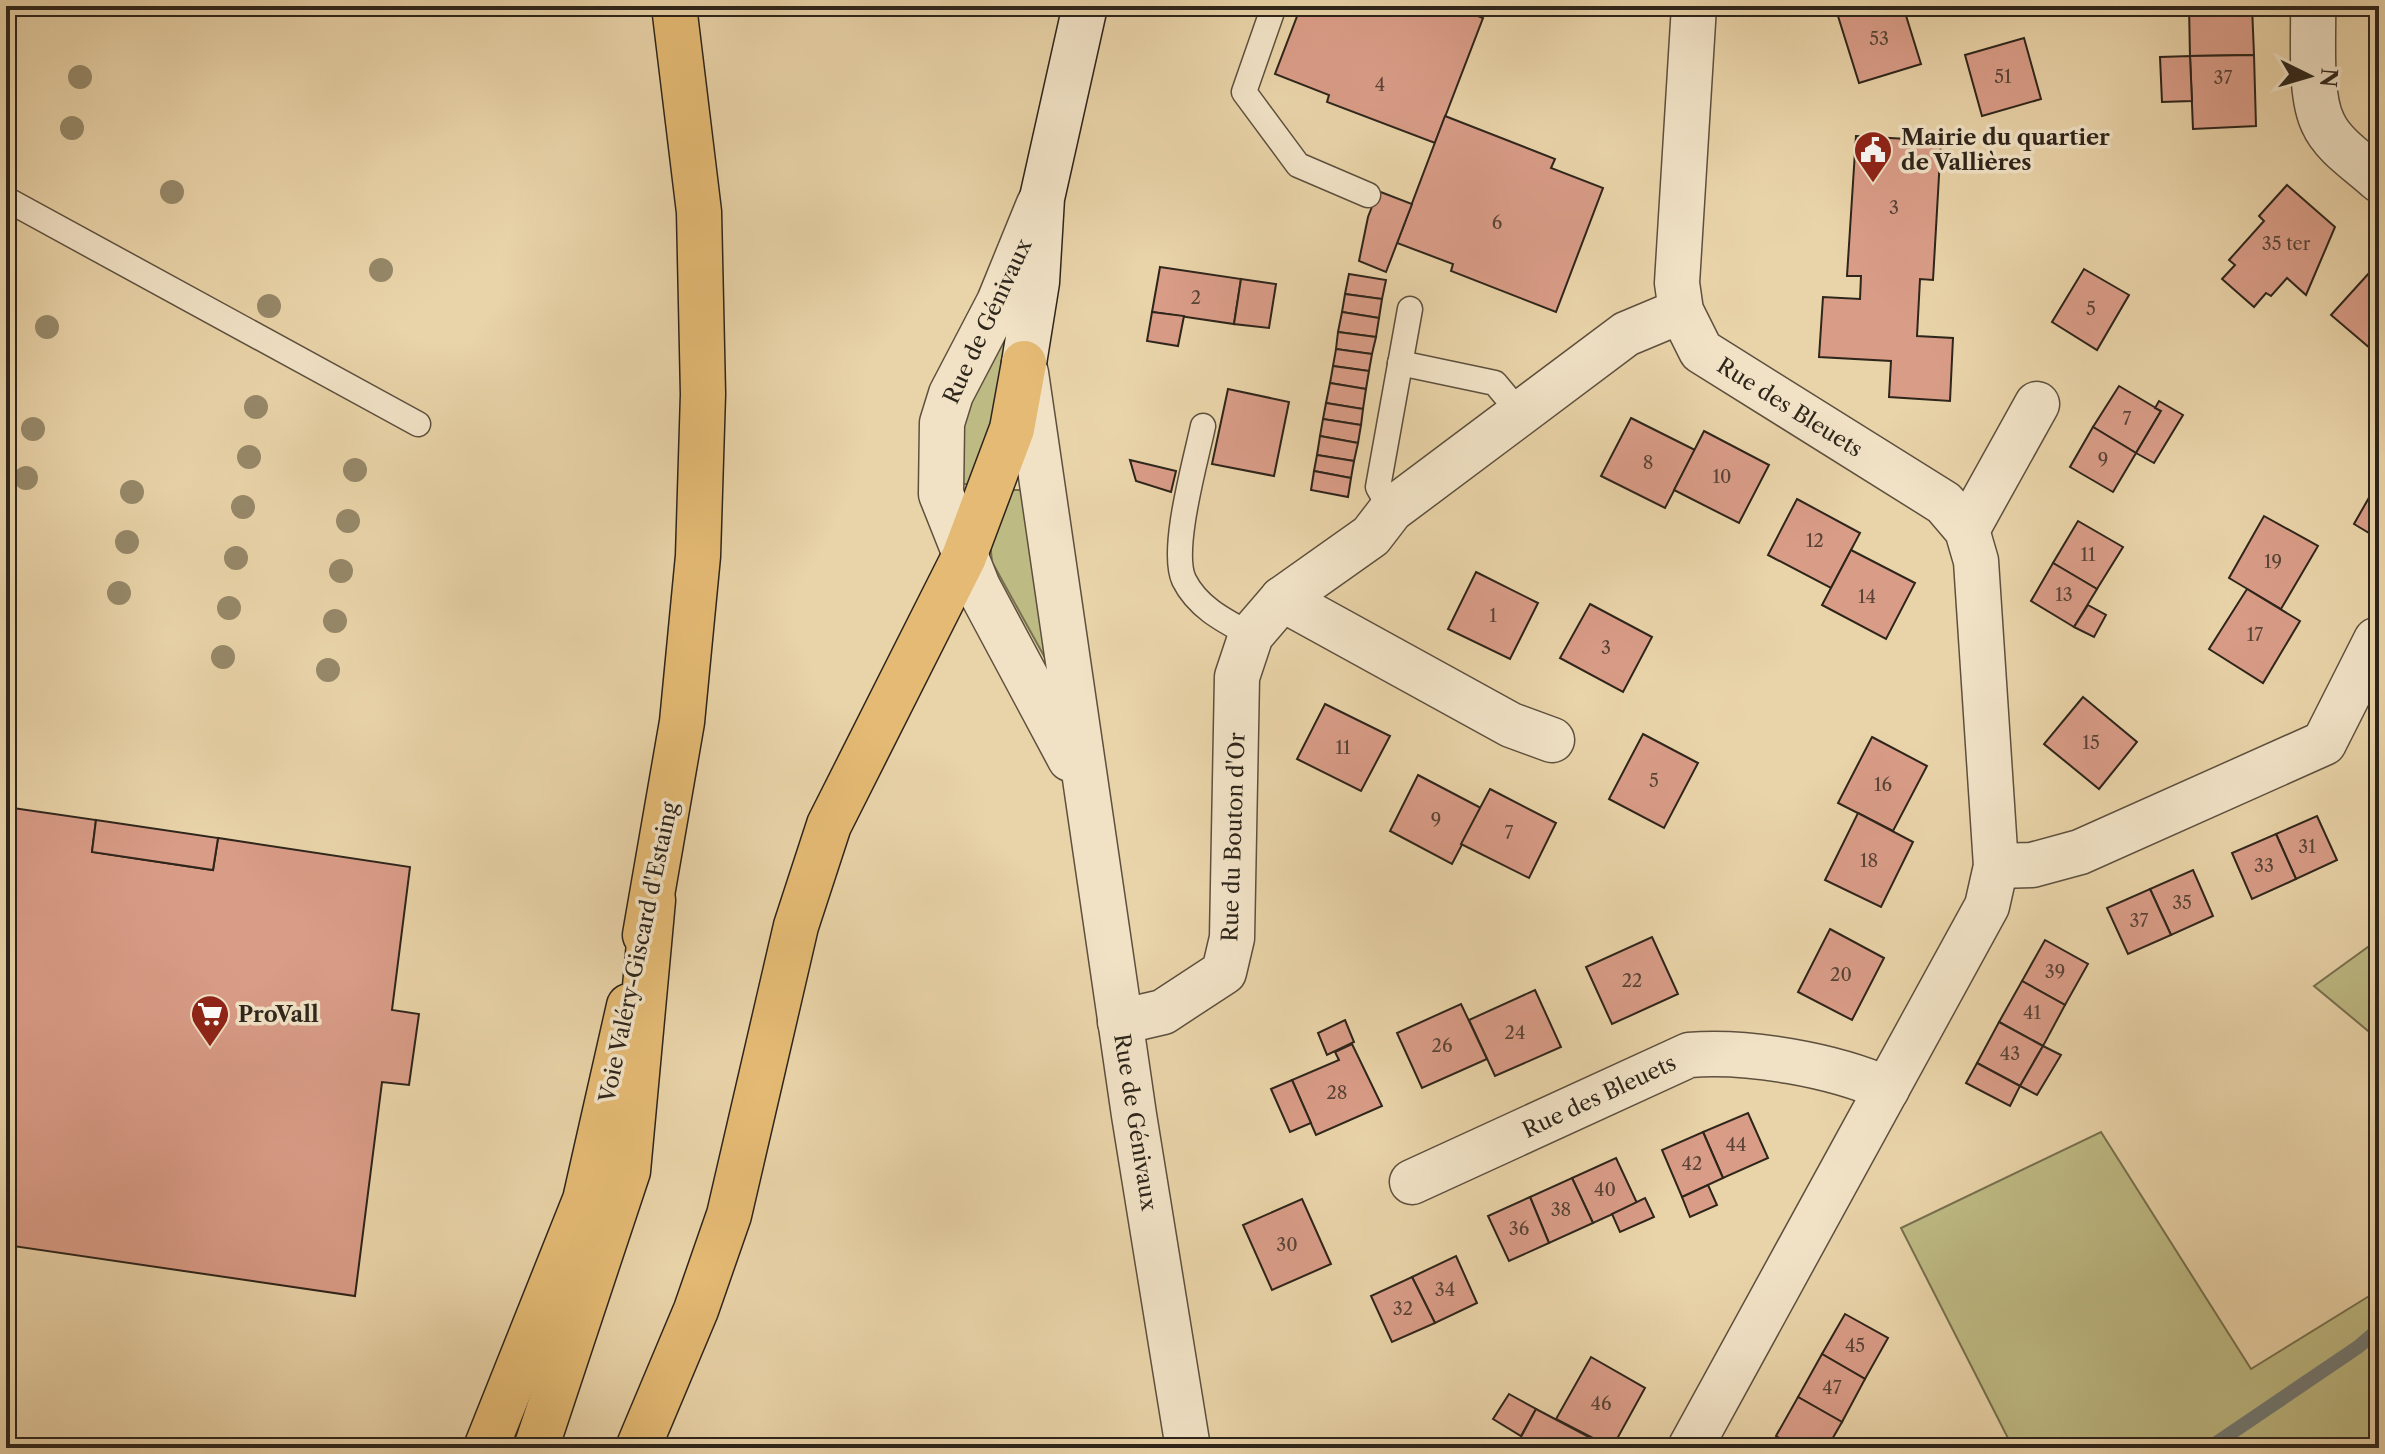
<svg xmlns="http://www.w3.org/2000/svg" width="2385" height="1454" font-family="'Libre Caslon Text',serif">
  <rect width="100%" height="100%" fill="#e9d3a8"/>
  <filter id="stains"><feTurbulence type="fractalNoise" baseFrequency=".0025" numOctaves="4"/><feColorMatrix values="0 0 0 0 .2 0 0 0 0 .09 0 0 0 0 .02 0 0 0 .5 -.17"/></filter>
  <radialGradient id="worn" r=".72"><stop offset=".6" stop-color="#630" stop-opacity="0"/><stop offset="1" stop-color="#630" stop-opacity=".3"/></radialGradient>
  <g fill="#beba83" stroke="#76704f" stroke-width="2">
    <polygon points="1006,316 1015,323 988,437 971,485 958,483 961,421"/>
    <polygon points="1012,490 1024,490 1049,665 992,562 990,541"/>
    <polygon points="2379,939 2379,1040 2314,986"/>
    <polygon points="2101,1132 2251,1369 2379,1290 2379,1448 2013,1448 1901,1228"/>
  </g>
  <g fill="none" stroke-linecap="round" stroke-linejoin="round">
    <polyline stroke="#717b77" stroke-width="14" points="2209,1448 2358,1347 2379,1329"/>
  </g>
  <g fill="#d99c87" stroke="#2e251b" stroke-width="2">
    <polygon points="1301,6 1453,6 1483,18 1435,143 1327,102 1329,95 1275,74"/>
    <polygon points="1861,6 1903,6 1921,64 1859,83 1837,13"/>
    <polygon points="2189,6 2252,6 2254,55 2190,56"/>
    <polygon points="2024,38 2041,99 1982,116 1965,55"/>
    <polygon points="2254,55 2256,126 2193,129 2190,56"/>
    <polygon points="2190,56 2192,101 2162,102 2160,57"/>
    <polygon points="1445,116 1555,159 1551,168 1603,188 1556,312 1451,271 1453,264 1397,243"/>
    <polygon points="1856,136 1941,141 1933,280 1920,279 1917,336 1953,338 1950,401 1889,397 1891,361 1819,357 1823,297 1860,299 1861,276 1847,276"/>
    <polygon points="2287,185 2335,227 2306,295 2287,278 2271,296 2266,293 2254,307 2222,279 2235,265 2229,260 2264,221 2259,216"/>
    <polygon points="1378,191 1412,204 1386,272 1359,261 1368,217"/>
    <polygon points="1160,267 1241,279 1234,324 1152,312"/>
    <polygon points="2084,269 2129,295 2097,350 2052,322"/>
    <polygon points="2370,272 2379,280 2379,348 2375,344 2371,349 2331,315"/>
    <polygon points="1349,274 1386,280 1382,299 1345,294"/>
    <polygon points="1241,279 1276,284 1269,328 1234,324"/>
    <polygon points="1345,294 1382,299 1379,318 1342,312"/>
    <polygon points="1152,312 1184,316 1178,346 1147,341"/>
    <polygon points="1342,312 1379,318 1376,337 1338,332"/>
    <polygon points="1338,332 1376,337 1372,354 1336,349"/>
    <polygon points="1336,349 1372,354 1369,371 1333,366"/>
    <polygon points="1333,366 1369,371 1366,389 1330,383"/>
    <polygon points="1330,383 1366,389 1363,409 1326,403"/>
    <polygon points="2119,386 2161,411 2136,453 2093,427"/>
    <polygon points="1228,389 1289,402 1274,476 1212,464"/>
    <polygon points="2159,401 2183,415 2154,463 2136,453 2161,411 2155,408"/>
    <polygon points="1326,403 1363,409 1361,425 1323,419"/>
    <polygon points="1631,418 1695,450 1665,508 1601,476"/>
    <polygon points="1323,419 1361,425 1358,443 1320,436"/>
    <polygon points="2093,427 2136,453 2113,492 2070,467"/>
    <polygon points="1704,431 1769,465 1739,523 1674,490"/>
    <polygon points="1320,436 1358,443 1354,461 1317,455"/>
    <polygon points="1317,455 1354,461 1351,478 1314,471"/>
    <polygon points="1130,460 1176,471 1171,492 1136,481"/>
    <polygon points="1314,471 1351,478 1348,497 1311,490"/>
    <polygon points="2379,480 2379,539 2354,524"/>
    <polygon points="1797,499 1860,533 1831,588 1768,555"/>
    <polygon points="2264,516 2318,546 2281,609 2229,578"/>
    <polygon points="2078,521 2123,547 2097,589 2053,563"/>
    <polygon points="1851,550 1915,583 1886,639 1822,605"/>
    <polygon points="2053,563 2097,589 2074,627 2031,601"/>
    <polygon points="1476,572 1538,603 1510,659 1448,629"/>
    <polygon points="2247,589 2300,621 2263,683 2209,649"/>
    <polygon points="1590,604 1652,637 1623,692 1560,658"/>
    <polygon points="2088,605 2106,615 2094,637 2074,627"/>
    <polygon points="2083,697 2137,742 2099,789 2044,744"/>
    <polygon points="1325,704 1390,736 1361,791 1297,759"/>
    <polygon points="1643,734 1698,763 1664,828 1609,799"/>
    <polygon points="1872,737 1927,766 1893,831 1838,803"/>
    <polygon points="1418,775 1481,808 1452,864 1390,831"/>
    <polygon points="1490,789 1556,823 1529,878 1461,844"/>
    <polygon points="6,807 96,820 92,852 213,870 218,838 410,867 392,1010 419,1014 409,1085 382,1082 355,1296 6,1245"/>
    <polygon points="1858,813 1913,842 1881,907 1825,880"/>
    <polygon points="2317,816 2337,860 2296,879 2276,834"/>
    <polygon points="96,820 218,838 213,870 92,852"/>
    <polygon points="2276,834 2296,879 2252,899 2232,853"/>
    <polygon points="2193,870 2213,916 2171,935 2150,889"/>
    <polygon points="2150,889 2171,935 2128,954 2107,908"/>
    <polygon points="1830,929 1884,958 1852,1020 1798,992"/>
    <polygon points="1652,937 1678,994 1612,1024 1586,967"/>
    <polygon points="2045,940 2088,964 2065,1005 2022,981"/>
    <polygon points="2022,981 2065,1005 2043,1046 1999,1022"/>
    <polygon points="1535,990 1561,1047 1495,1076 1469,1020"/>
    <polygon points="1461,1004 1487,1059 1422,1088 1397,1033"/>
    <polygon points="1345,1020 1354,1042 1327,1055 1318,1033"/>
    <polygon points="1999,1022 2043,1046 2020,1086 1977,1063"/>
    <polygon points="1352,1044 1382,1106 1316,1135 1292,1080 1339,1060 1335,1052"/>
    <polygon points="2043,1046 2061,1055 2037,1095 2020,1086"/>
    <polygon points="1977,1063 2020,1086 2010,1106 1966,1083"/>
    <polygon points="1292,1080 1311,1123 1290,1132 1271,1089"/>
    <polygon points="1748,1113 1768,1158 1723,1178 1703,1132"/>
    <polygon points="1703,1132 1723,1178 1682,1197 1662,1150"/>
    <polygon points="1616,1158 1637,1203 1593,1223 1572,1178"/>
    <polygon points="1572,1178 1593,1223 1549,1243 1530,1197"/>
    <polygon points="1708,1185 1717,1205 1690,1217 1682,1197"/>
    <polygon points="1530,1197 1549,1243 1509,1261 1488,1216"/>
    <polygon points="1645,1198 1654,1217 1620,1232 1612,1214"/>
    <polygon points="1302,1199 1331,1264 1272,1290 1243,1225"/>
    <polygon points="1456,1256 1477,1303 1435,1323 1412,1277"/>
    <polygon points="1412,1277 1435,1323 1392,1342 1371,1296"/>
    <polygon points="1845,1314 1888,1338 1865,1379 1822,1354"/>
    <polygon points="1822,1354 1865,1379 1842,1422 1798,1397"/>
    <polygon points="1591,1357 1645,1388 1612,1448 1556,1419"/>
    <polygon points="1509,1394 1536,1409 1521,1436 1493,1419"/>
    <polygon points="1798,1397 1842,1422 1827,1448 1797,1448 1776,1436"/>
    <polygon points="1536,1409 1591,1438 1586,1448 1515,1448"/>
  </g>
  <g fill="none" stroke-linecap="round" stroke-linejoin="round">
    <g stroke="#5d503e" stroke-width="27">
      <g id="service">
        <polyline points="1274,6 1244,92 1298,165 1368,195"/>
        <polyline points="6,199 418,424"/>
        <polyline points="1400,363 1495,383 1520,413"/>
        <path d="M1203,426C1196,460 1170,550 1184,580C1198,608 1225,621 1251,635"/>
        <polyline points="1391,510 1378,487 1410,309"/>
      </g>
    </g>
    <g stroke="#5d503e" stroke-width="47">
      <g id="minor">
        <path d="M2313,6C2314,38 2309,95 2323,123C2333,146 2361,163 2379,180"/>
        <polyline points="1967,530 2037,404"/>
        <polyline points="1282,599 1511,725 1552,740"/>
        <polyline points="1996,866 2032,865 2080,852 2324,743 2376,640"/>
        <polyline points="1120,1022 1163,1012 1224,972 1232,938 1237,677 1251,635 1282,599 1371,536 1391,510 1626,334 1681,311"/>
        <path d="M1412,1182L1689,1055C1748,1050 1833,1065 1887,1089"/>
        <polyline points="1690,1448 1987,906 1996,866 1976,561 1967,530 1944,503 1701,351 1681,311 1677,283 1694,6"/>
      </g>
    </g>
    <g stroke="#5d503e" stroke-width="47">
      <g id="tertiary">
        <polyline points="1039,204 999,302 951,394 942,423 941,494 978,587 1070,759"/>
        <polyline points="1026,373 1134,1115 1188,1448"/>
      </g>
    </g>
    <g stroke="#2e251b" stroke-width="47">
      <polyline id="secondary" points="1024,363 1037,282 1042,198 1085,6"/>
    </g>
    <g stroke="#2e251b" stroke-width="47">
      <g id="trunk">
        <polyline points="645,935 682,722 698,556 703,394 699,212 674,6"/>
        <polyline points="486,1448 585,1200 629,1006"/>
      </g>
    </g>
    <g stroke="#2e251b" stroke-width="47">
      <g id="motorway">
        <polyline points="536,1448 628,1171 653,900"/>
        <polyline points="638,1448 696,1310 729,1215 796,926 829,825 964,557 1012,429 1024,363"/>
      </g>
    </g>
    <use href="#service" stroke="#f1e2c6" stroke-width="24"/>
    <use href="#minor" stroke="#f1e2c6" stroke-width="44"/>
    <use href="#tertiary" stroke="#f1e2c6" stroke-width="44"/>
    <use href="#secondary" stroke="#f1e2c6" stroke-width="44"/>
    <use href="#trunk" stroke="#e4ba74" stroke-width="44"/>
    <use href="#motorway" stroke="#e4ba74" stroke-width="44"/>
  </g>
  <g fill="#968869">
    <circle cx="80" cy="77" r="12"/>
    <circle cx="72" cy="128" r="12"/>
    <circle cx="172" cy="192" r="12"/>
    <circle cx="381" cy="270" r="12"/>
    <circle cx="269" cy="306" r="12"/>
    <circle cx="47" cy="327" r="12"/>
    <circle cx="256" cy="407" r="12"/>
    <circle cx="33" cy="429" r="12"/>
    <circle cx="249" cy="457" r="12"/>
    <circle cx="355" cy="470" r="12"/>
    <circle cx="26" cy="478" r="12"/>
    <circle cx="132" cy="492" r="12"/>
    <circle cx="243" cy="507" r="12"/>
    <circle cx="348" cy="521" r="12"/>
    <circle cx="127" cy="542" r="12"/>
    <circle cx="236" cy="558" r="12"/>
    <circle cx="341" cy="571" r="12"/>
    <circle cx="119" cy="593" r="12"/>
    <circle cx="229" cy="608" r="12"/>
    <circle cx="335" cy="621" r="12"/>
    <circle cx="223" cy="657" r="12"/>
    <circle cx="328" cy="670" r="12"/>
  </g>
  <defs>
    <g id="civic-pin" transform="scale(2)"><path d="M0 17L-7.5 6A9.5 9.5 0 1 1 7.5 6Z" fill="#8f2418" stroke="#f1e2c6"/><path d="M-.6-6.5H3V-4.5H.6V-3L4-1V1h2V6H-6V1h2V-1L-.6-3ZM-1.2 2.5V6h2.4V2.5Z" fill="#fff"/></g>
    <g id="supermarket-pin" transform="scale(2)"><path d="M0 17L-7.5 6A9.5 9.5 0 1 1 7.5 6Z" fill="#8f2418" stroke="#f1e2c6"/><path d="M-6-5.5h2.5l.6 2H6L4.5 2H-2.5L-4.4-4H-6ZM-1.5 3.2a1.3 1.3 0 1 0 .1 0ZM3 3.2a1.3 1.3 0 1 0 .1 0Z" fill="#fff"/></g>
  </defs>
  <g fill-rule="evenodd">
    <use href="#civic-pin" x="1873" y="150"/>
    <use href="#supermarket-pin" x="210" y="1014"/>
  </g>
  <g text-anchor="middle" stroke-width="7" stroke-linejoin="round" paint-order="stroke">
    <g font-size="18" fill="#594336">
      <text x="1879" y="45">53</text>
      <text x="2003" y="83">51</text>
      <text x="2223" y="84">37</text>
      <text x="1380" y="91">4</text>
      <text x="1894" y="214">3</text>
      <text x="1497" y="229">6</text>
      <text x="2286" y="250">35 ter</text>
      <text x="1196" y="304">2</text>
      <text x="2091" y="315">5</text>
      <text x="2127" y="425">7</text>
      <text x="2103" y="466">9</text>
      <text x="1648" y="469">8</text>
      <text x="1722" y="483">10</text>
      <text x="1815" y="547">12</text>
      <text x="2088" y="561">11</text>
      <text x="2273" y="568">19</text>
      <text x="2064" y="601">13</text>
      <text x="1867" y="603">14</text>
      <text x="1493" y="622">1</text>
      <text x="2255" y="641">17</text>
      <text x="1606" y="654">3</text>
      <text x="2091" y="749">15</text>
      <text x="1343" y="754">11</text>
      <text x="1654" y="787">5</text>
      <text x="1883" y="791">16</text>
      <text x="1436" y="826">9</text>
      <text x="1509" y="839">7</text>
      <text x="2307" y="853">31</text>
      <text x="1869" y="867">18</text>
      <text x="2264" y="872">33</text>
      <text x="2182" y="909">35</text>
      <text x="2139" y="927">37</text>
      <text x="2055" y="978">39</text>
      <text x="1841" y="981">20</text>
      <text x="1632" y="987">22</text>
      <text x="2032" y="1019">41</text>
      <text x="1515" y="1039">24</text>
      <text x="1442" y="1052">26</text>
      <text x="2010" y="1060">43</text>
      <text x="1337" y="1099">28</text>
      <text x="1736" y="1151">44</text>
      <text x="1692" y="1170">42</text>
      <text x="1605" y="1196">40</text>
      <text x="1561" y="1216">38</text>
      <text x="1519" y="1235">36</text>
      <text x="1287" y="1251">30</text>
      <text x="1445" y="1296">34</text>
      <text x="1403" y="1315">32</text>
      <text x="1855" y="1352">45</text>
      <text x="1832" y="1394">47</text>
      <text x="1601" y="1410">46</text>
    </g>
    <g font-size="22" font-weight="bold" fill="#2e251b" stroke="#f1e2c6" text-anchor="start">
      <text x="1901" y="145">Mairie du quartier<tspan x="1901" dy="25">de Vallières</tspan></text>
      <text x="238" y="1022">ProVall</text>
    </g>
    <g font-size="22" fill="#2e251b" stroke="#f1e2c6">
      <text transform="translate(987 321) rotate(-65)" y="8">Rue de Génivaux</text>
      <text transform="translate(1790 407) rotate(32)" y="8">Rue des Bleuets</text>
      <text transform="translate(1233 837) rotate(-88)" y="8">Rue du Bouton d'Or</text>
      <text transform="translate(638 952) rotate(-78)" y="8">Voie Valéry-Giscard d'Estaing</text>
      <text transform="translate(1599 1096) rotate(-25)" y="8">Rue des Bleuets</text>
      <text transform="translate(1136 1122) rotate(81)" y="8">Rue de Génivaux</text>
    </g>
  </g>
  <rect width="2385" height="1454" fill="none" stroke="#e9d3a8" stroke-width="32"/>
  <rect x="8" y="8" width="2369" height="1438" fill="none" stroke="#2e251b" stroke-width="4"/>
  <rect x="16" y="16" width="2353" height="1422" fill="none" stroke="#2e251b" stroke-width="2"/>
  <g transform="translate(2309 76) rotate(95)" stroke="#f1e2c6" stroke-width="6" paint-order="stroke">
  <path d="M0-6L14 30L0 20L-14 30Z" fill="#2e251b"/>
  <text y="-12" font-size="22" font-weight="bold" text-anchor="middle" fill="#2e251b">N</text>
  </g>
  <rect width="100%" height="100%" filter="url(#stains)"/>
  <rect width="100%" height="100%" fill="url(#worn)"/>
</svg>
